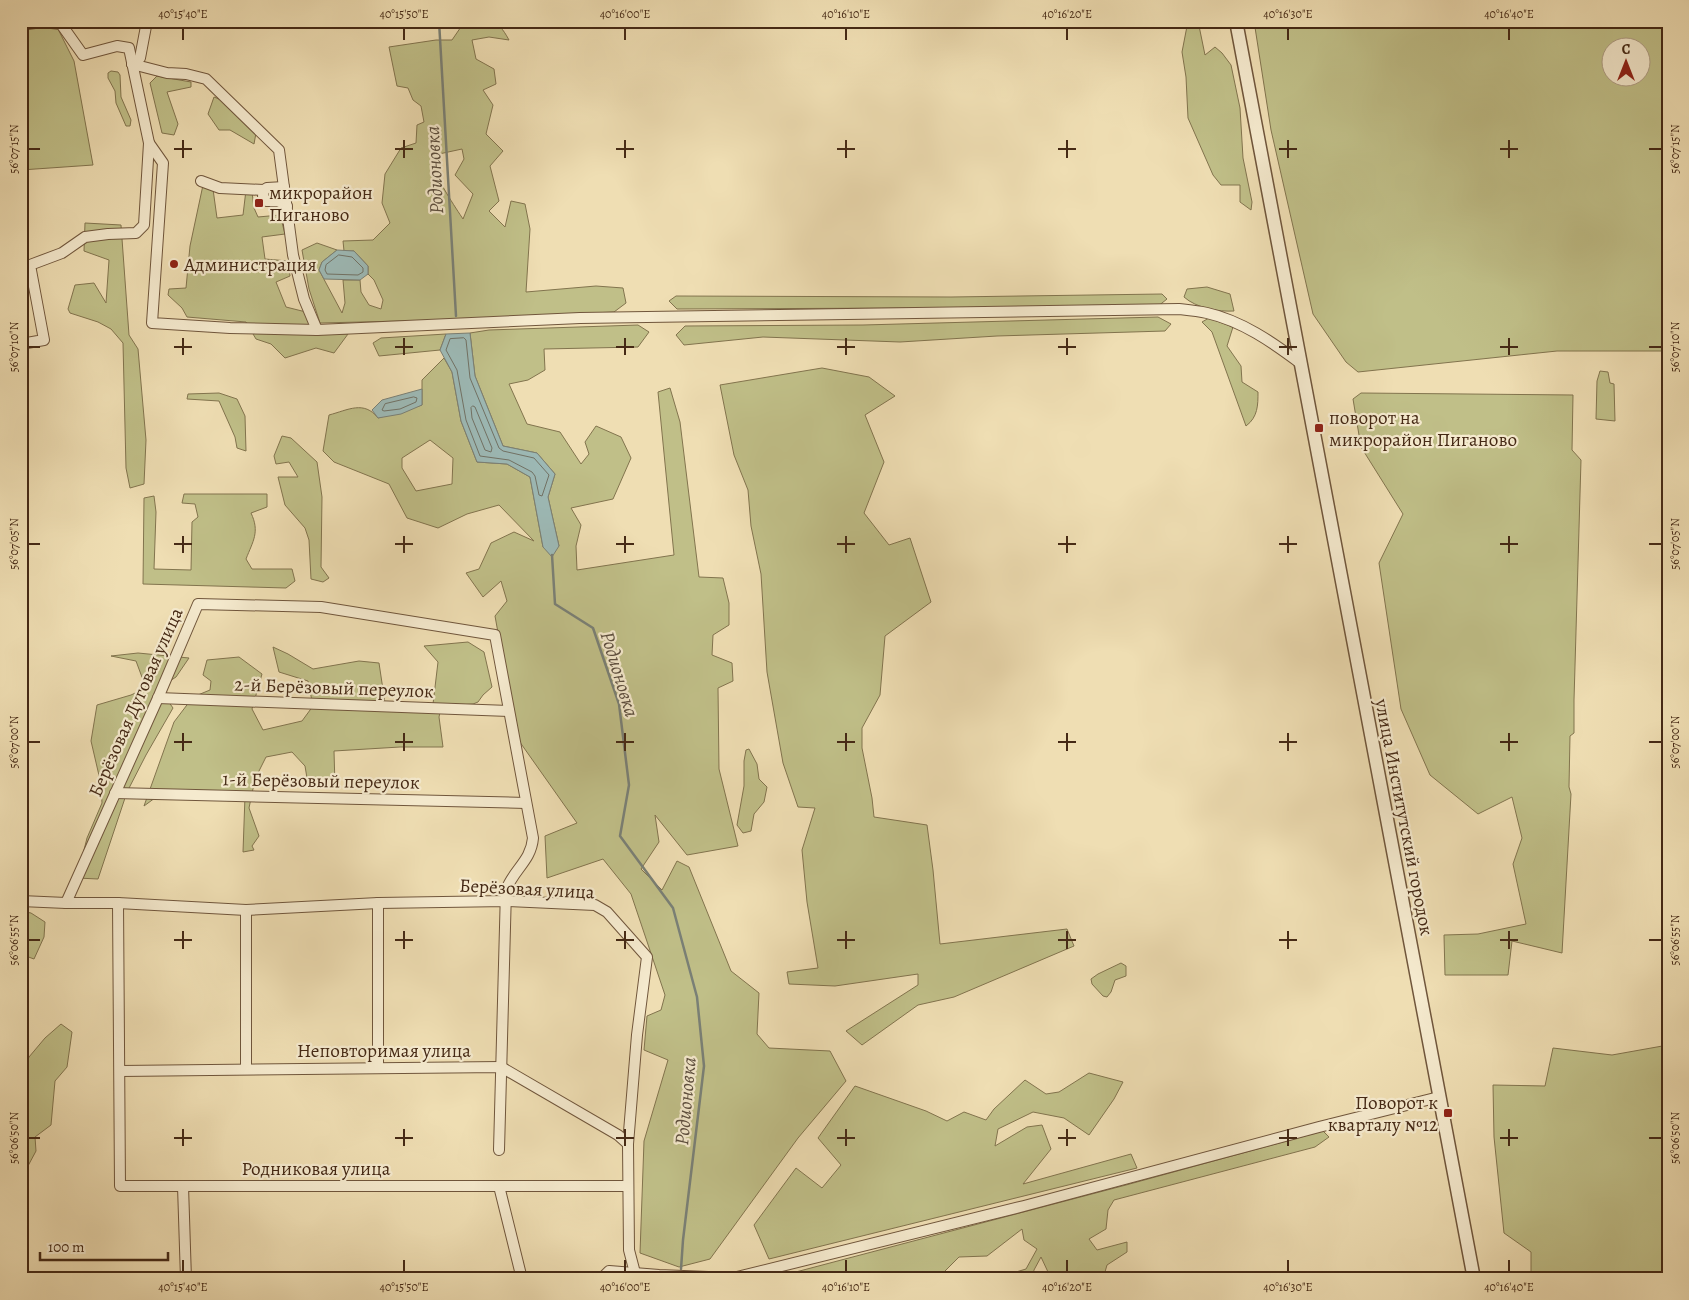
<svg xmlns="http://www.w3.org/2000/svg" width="1689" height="1300" font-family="Alegreya,serif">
  <rect width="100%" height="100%" fill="#efdeb3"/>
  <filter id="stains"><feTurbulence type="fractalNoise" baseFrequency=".004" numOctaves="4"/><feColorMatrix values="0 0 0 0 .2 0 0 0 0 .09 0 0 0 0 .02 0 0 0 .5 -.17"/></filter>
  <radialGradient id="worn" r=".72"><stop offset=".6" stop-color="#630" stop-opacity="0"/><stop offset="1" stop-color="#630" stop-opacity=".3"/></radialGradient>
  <g fill="#c0bf88" stroke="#82744e" fill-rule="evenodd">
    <polygon points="21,21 54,21 74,61 93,165 21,170"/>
    <path d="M465,21C490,21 496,16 509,40L489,37L472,40L476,59L494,69L496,84L483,90L493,105L486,134L503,151L490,166L499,201L489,211L505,227L511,201L525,204L530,229L526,292L596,286L623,288L626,303L614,312L442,320L320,323L309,289L302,250L317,243L337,250L322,262L319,270L342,313L345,303L343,280H360L361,292L369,305L381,309L383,300L374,280L368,274V266L354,251H344L343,241L373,240L390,223L382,203L385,174L401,148L416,143L417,125L424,122L421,106L413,100L408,88L397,86L389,47L436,40H452ZM462,149L464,159L455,175L473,194L463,219C457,210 433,174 434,165C435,161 438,157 439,154Z"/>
    <polygon points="1188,21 1198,21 1205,55 1215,47 1222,53 1231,65 1240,108 1243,158 1252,202 1251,210 1240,202 1240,185 1221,185 1213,175 1188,118 1186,77 1182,52"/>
    <path d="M1254,21H1668V351H1557L1358,372L1346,362L1313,314L1271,130ZM1612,48H1642V78H1612Z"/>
    <polygon points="111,71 118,72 120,75 121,97 131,120 130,126 126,126 116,103 115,91 108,78 108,73"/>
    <polygon points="157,76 191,82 191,87 167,92 178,124 174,135 162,133 150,83"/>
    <polygon points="214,97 224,101 256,133 254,144 230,130 219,130 208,114"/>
    <polygon points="212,182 217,218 243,215 246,190 252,192 254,208 258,217 280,215 285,234 262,237 265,259 288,261 290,276 276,282 286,307 306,312 315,334 348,334 334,353 316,348 285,358 271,344 256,339 246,322 187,317 182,308 168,295 169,289 186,288 190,246 203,185"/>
    <polygon points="85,223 121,225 129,335 138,349 146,440 144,484 130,488 126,468 123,343 111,329 98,322 70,313 68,309 75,285 94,283 106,303 109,260 84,251"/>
    <path d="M1207,287L1230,294L1234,311C1219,312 1196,308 1184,297L1187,289Z"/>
    <polygon points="1162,294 1167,299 1157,307 677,309 669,301 676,296 951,297"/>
    <polygon points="1158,317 1171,324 1165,331 997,336 900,342 763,337 684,345 676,335 685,326 863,325"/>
    <path d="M1209,318L1233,327L1227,346L1241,366L1242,382L1258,392C1258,405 1258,417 1246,426L1212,332L1202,322Z"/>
    <path d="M638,325L649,332L638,347L544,349L545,370L528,380L509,384L527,424L560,432L581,464L589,454L585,442L596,426L621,437L631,458L613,499L571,508L581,525L576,546L577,570L674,555L658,392L670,388L680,422L699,577L723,578L729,603V625L713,635L712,655L732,663L733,681L718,688L719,769L738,846L687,855L655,815L659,842L641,869L662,890L677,861L689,867L731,971L759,993L757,1034L769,1048L830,1051L846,1081L798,1138L710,1259L679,1267L640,1253L644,1141L668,1060L644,1050L647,1016L661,1010L665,995L631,894L603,859L547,878L545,836L577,823L517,738L495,616L507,601L501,581L483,597L466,573L479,569L491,543L514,532L534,541L499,505L467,514L438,528L407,518L389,484L334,462L323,451L329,415C348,410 364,400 378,418L422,405V380L444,358L452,372L461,421L477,462L507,464L530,477L543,547L559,546L548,497L555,474L537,453L503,446L475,376L470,333L489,330ZM430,440L453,458L452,484L416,491L402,468V458Z"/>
    <polygon points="446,334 440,350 379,356 373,343 381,338"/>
    <polygon points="822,368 869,377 895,396 865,415 884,462 864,513 889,545 910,538 931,602 885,636 880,695 862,728 862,748 872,798 874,817 927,825 933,870 940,944 1067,929 1074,946 954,997 918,1005 862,1045 846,1031 918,985 918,974 835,986 789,984 787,972 818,968 807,902 802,850 815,808 798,807 783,763 767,672 761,574 751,526 748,490 734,455 720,385"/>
    <polygon points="1600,371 1608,372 1610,383 1614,384 1615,421 1596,419 1597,381"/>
    <polygon points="219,393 237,399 245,416 246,451 237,448 235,437 219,401 187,399 188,394"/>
    <polygon points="1361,393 1573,395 1572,450 1581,460 1574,700 1574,733 1570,736 1569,787 1571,794 1562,953 1512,941 1508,975 1445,975 1444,935 1478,934 1526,924 1513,864 1522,838 1512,797 1478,814 1430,775 1401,709 1379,563 1403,514 1361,447 1353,399"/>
    <polygon points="282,436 291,438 317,462 322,497 321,567 329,578 323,582 311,579 309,540 305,528 285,505 278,477 298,477 289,462 276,464 274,456"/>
    <path d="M184,494H267V507L251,513C260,532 253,541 246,559L252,569H292L295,581L286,588L143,584L144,498L154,496L156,512L154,569L191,570L192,522L198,517L195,504L182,503Z"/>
    <polygon points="468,642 484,652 492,687 483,695 478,702 473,704 446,706 441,708 439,717 443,747 400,747 334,751 335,786 308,784 305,766 292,752 266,757 255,779 249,808 259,836 252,846 254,850 243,852 245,796 159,795 144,806 174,722 193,697 210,690 211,681 203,675 207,660 239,657 262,674 252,709 263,730 302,721 313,706 308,681 279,672 273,647 288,654 313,669 359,661 379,663 385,703 433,704 438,662 424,646"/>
    <polygon points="138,653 189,658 176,677 159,688 173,708 146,755 127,792 98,879 77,878 87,838 102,803 101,784 91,741 97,705 131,695 146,688 136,661 111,656"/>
    <polygon points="749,749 757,764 759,779 767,787 764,802 754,814 751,831 743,833 737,825 744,786 744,761 746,750"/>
    <polygon points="21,911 31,913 45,922 44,937 34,959 23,955 21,952"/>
    <polygon points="1121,963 1126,966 1126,976 1115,980 1111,992 1107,997 1103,996 1092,984 1091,979 1098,974"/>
    <polygon points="61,1024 72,1032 67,1067 55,1081 51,1125 35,1137 36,1151 21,1179 21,1082 29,1057 45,1038"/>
    <polygon points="1668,1045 1668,1279 1531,1279 1531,1252 1504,1233 1494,1137 1493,1085 1545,1086 1553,1048 1612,1055"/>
    <polygon points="1089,1073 1123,1082 1114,1099 1089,1135 1064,1118 1033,1112 998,1129 995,1146 1027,1127 1042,1125 1051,1149 1023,1184 1131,1154 1137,1168 769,1259 754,1225 796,1168 822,1188 841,1165 818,1138 855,1086 926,1111 947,1121 964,1112 986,1120 994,1109 1025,1080 1046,1094 1059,1092"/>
    <polygon points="1323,1131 1329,1137 1315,1147 1114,1200 1108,1210 1106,1229 1089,1239 1097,1250 1127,1242 1127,1252 1107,1265 1103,1279 1047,1279 1048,1272 1041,1257 1034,1270 1032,1279 1009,1279 1006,1275 1026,1269 1037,1249 1024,1240 1022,1229 987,1256 959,1257 940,1276 893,1279 773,1278 1126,1185"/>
  </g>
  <g fill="#9dbab7" stroke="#7a8076">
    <polygon points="337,250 354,251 368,266 368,274 360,280 324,279 319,270 322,262"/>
    <polygon points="470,333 475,376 503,446 537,453 555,474 548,497 559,546 552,557 543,547 530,477 507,464 477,462 461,421 452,372 440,350 446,334"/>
    <polygon points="422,389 422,405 401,414 378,418 372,410 382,400"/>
  </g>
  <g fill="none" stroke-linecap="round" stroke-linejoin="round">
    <g stroke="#717266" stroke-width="1">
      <polygon points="339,255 352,257 363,268 363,272 358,275 327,274 325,270 326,265"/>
      <polygon points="464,338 466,340 470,378 499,448 503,451 534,458 549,475 542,496 539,495 535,476 532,472 509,460 480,456 466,420 457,370 446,350 450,339"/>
      <polygon points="414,397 417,398 416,402 400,409 384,411 382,410 385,404"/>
      <polygon points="473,406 475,407 492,448 491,452 485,450 472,418 471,408"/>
    </g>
    <g stroke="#7a8076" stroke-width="2.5">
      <polyline points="439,21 456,316"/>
      <polyline points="552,555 555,604 593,628 619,704 629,785 620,836 673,908 697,997 704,1066 683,1240 681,1269"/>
    </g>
    <g stroke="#70563c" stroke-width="12">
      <g id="minor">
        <polyline points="21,25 42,22 61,24 83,55 117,46 129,48 149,143 144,225 136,233 108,234 85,237 62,253 30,265 44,340 21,344"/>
        <path d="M132,64L167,73L186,74L206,79L279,150L293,255L304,299L317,330L580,318L1179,309C1188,310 1198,311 1207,313C1242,321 1272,342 1300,363"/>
        <polyline points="132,64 140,58 147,21"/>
        <polyline points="149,143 163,163 152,323 230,328 317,330"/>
        <polyline points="201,181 220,188 264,190"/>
        <polyline points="284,187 267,188 264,190 263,196 266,201 278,201 287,206"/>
        <polyline points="158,698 509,711"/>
        <polyline points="115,793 526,803"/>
        <polyline points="21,901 66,903 118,903 246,910 378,903 507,901 595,905 607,912 647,957 637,1035 628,1144 629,1250 635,1273"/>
        <path d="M66,903L158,698L198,604L321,607L495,635L533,838C531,861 514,869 506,890L499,1150"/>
        <polyline points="118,903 120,1186 627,1186"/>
        <polyline points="378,903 378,1068"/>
        <polyline points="246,1069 246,910"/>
        <polyline points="120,1071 501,1067 618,1135 628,1144"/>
        <polyline points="183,1186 186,1279"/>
        <polyline points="499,1186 522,1279"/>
        <polyline points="601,1279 609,1271 659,1275 733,1278 1024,1206 1319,1127 1439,1097"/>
      </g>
    </g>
    <g stroke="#70563c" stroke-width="15">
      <polyline id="tertiary" points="1236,21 1474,1279"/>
    </g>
    <use href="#minor" stroke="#f5eace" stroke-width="10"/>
    <use href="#tertiary" stroke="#f5eace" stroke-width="12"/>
  </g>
  <path fill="none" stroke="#452915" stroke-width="2" d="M183,28V40M404,28V40M625,28V40M846,28V40M1067,28V40M1288,28V40M1509,28V40M183,140V158M404,140V158M625,140V158M846,140V158M1067,140V158M1288,140V158M1509,140V158M28,149H40M174,149H192M395,149H413M616,149H634M837,149H855M1058,149H1076M1279,149H1297M1500,149H1518M1649,149H1662M183,338V355M404,338V355M625,338V355M846,338V355M1067,338V355M1288,338V355M1509,338V355M28,347H40M174,347H192M395,347H413M616,347H634M837,347H855M1058,347H1076M1279,347H1297M1500,347H1518M1649,347H1662M183,536V553M404,536V553M625,536V553M846,536V553M1067,536V553M1288,536V553M1509,536V553M28,544H40M174,544H192M395,544H413M616,544H634M837,544H855M1058,544H1076M1279,544H1297M1500,544H1518M1649,544H1662M183,733V751M404,733V751M625,733V751M846,733V751M1067,733V751M1288,733V751M1509,733V751M28,742H40M174,742H192M395,742H413M616,742H634M837,742H855M1058,742H1076M1279,742H1297M1500,742H1518M1649,742H1662M183,931V949M404,931V949M625,931V949M846,931V949M1067,931V949M1288,931V949M1509,931V949M28,940H40M174,940H192M395,940H413M616,940H634M837,940H855M1058,940H1076M1279,940H1297M1500,940H1518M1649,940H1662M183,1129V1146M404,1129V1146M625,1129V1146M846,1129V1146M1067,1129V1146M1288,1129V1146M1509,1129V1146M28,1138H40M174,1138H192M395,1138H413M616,1138H634M837,1138H855M1058,1138H1076M1279,1138H1297M1500,1138H1518M1649,1138H1662M183,1260V1272M404,1260V1272M625,1260V1272M846,1260V1272M1067,1260V1272M1288,1260V1272M1509,1260V1272"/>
  <g fill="#8f2418" stroke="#f5eace" stroke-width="2">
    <rect x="254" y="198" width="10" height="10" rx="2.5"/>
    <circle cx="174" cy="264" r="5"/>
    <rect x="1314" y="423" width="10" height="10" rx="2.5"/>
    <rect x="1443" y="1108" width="10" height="10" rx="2.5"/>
  </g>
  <g text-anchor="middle" stroke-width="4.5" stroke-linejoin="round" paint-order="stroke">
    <g font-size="19" fill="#452915" stroke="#f5eace" text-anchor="start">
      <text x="269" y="199">микрорайон<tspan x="269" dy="22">Пиганово</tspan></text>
      <text x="184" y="271">Администрация</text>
      <text x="1329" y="424">поворот на<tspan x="1329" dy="22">микрорайон Пиганово</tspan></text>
      <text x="1438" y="1109" text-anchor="end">Поворот к<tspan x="1438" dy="22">кварталу №12</tspan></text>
    </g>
    <g font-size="19" fill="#452915" stroke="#f5eace">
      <text transform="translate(334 687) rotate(2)" y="7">2-й Берёзовый переулок</text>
      <text transform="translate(135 702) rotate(-66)" y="7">Берёзовая Дуговая улица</text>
      <text transform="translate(321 780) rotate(1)" y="7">1-й Берёзовый переулок</text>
      <text transform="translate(1405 817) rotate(79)" y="7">улица Институтский городок</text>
      <text transform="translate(527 888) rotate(3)" y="7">Берёзовая улица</text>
      <text x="384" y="1057">Неповторимая улица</text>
      <text x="316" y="1175">Родниковая улица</text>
    </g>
    <g font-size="20" font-style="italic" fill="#5b4d3e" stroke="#f5eace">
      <text transform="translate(434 170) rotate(-93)" y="7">Родионовка</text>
      <text transform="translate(620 674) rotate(73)" y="7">Родионовка</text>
      <text transform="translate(685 1101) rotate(-85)" y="7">Родионовка</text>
    </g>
  </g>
  <rect width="1689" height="1300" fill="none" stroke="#efdeb3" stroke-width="55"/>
  <g transform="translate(1626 62)"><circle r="24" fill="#f5eace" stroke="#af9d84"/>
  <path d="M0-4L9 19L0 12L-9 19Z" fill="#8f2418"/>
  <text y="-8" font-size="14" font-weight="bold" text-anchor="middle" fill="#452915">С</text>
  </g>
  <path d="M40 1252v8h128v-8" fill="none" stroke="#452915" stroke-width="2.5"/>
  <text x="48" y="1252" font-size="15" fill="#452915" stroke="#f5eace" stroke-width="4" paint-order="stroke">100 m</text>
  <rect x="28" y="28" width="1634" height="1244" fill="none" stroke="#452915" stroke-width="2"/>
  <g font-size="12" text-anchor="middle" fill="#452915">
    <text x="183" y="18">40°15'40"E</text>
    <text x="404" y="18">40°15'50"E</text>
    <text x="625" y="18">40°16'00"E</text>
    <text x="846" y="18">40°16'10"E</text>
    <text x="1067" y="18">40°16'20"E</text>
    <text x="1288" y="18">40°16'30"E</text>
    <text x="1509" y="18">40°16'40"E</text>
    <text transform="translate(14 149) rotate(-90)" y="4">56°07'15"N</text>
    <text transform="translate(1675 149) rotate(-90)" y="4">56°07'15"N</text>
    <text transform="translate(14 347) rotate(-90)" y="4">56°07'10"N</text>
    <text transform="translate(1675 347) rotate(-90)" y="4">56°07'10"N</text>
    <text transform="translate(14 544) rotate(-90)" y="4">56°07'05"N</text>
    <text transform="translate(1675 544) rotate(-90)" y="4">56°07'05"N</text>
    <text transform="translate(14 742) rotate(-90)" y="4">56°07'00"N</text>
    <text transform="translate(1675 742) rotate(-90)" y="4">56°07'00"N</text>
    <text transform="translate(14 940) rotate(-90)" y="4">56°06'55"N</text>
    <text transform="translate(1675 940) rotate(-90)" y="4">56°06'55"N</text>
    <text transform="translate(14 1138) rotate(-90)" y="4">56°06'50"N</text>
    <text transform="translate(1675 1138) rotate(-90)" y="4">56°06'50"N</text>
    <text x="183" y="1291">40°15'40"E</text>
    <text x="404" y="1291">40°15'50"E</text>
    <text x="625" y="1291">40°16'00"E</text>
    <text x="846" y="1291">40°16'10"E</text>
    <text x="1067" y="1291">40°16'20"E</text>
    <text x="1288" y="1291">40°16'30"E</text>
    <text x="1509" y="1291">40°16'40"E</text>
  </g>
  <rect width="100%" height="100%" filter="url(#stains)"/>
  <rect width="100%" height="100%" fill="url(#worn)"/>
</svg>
